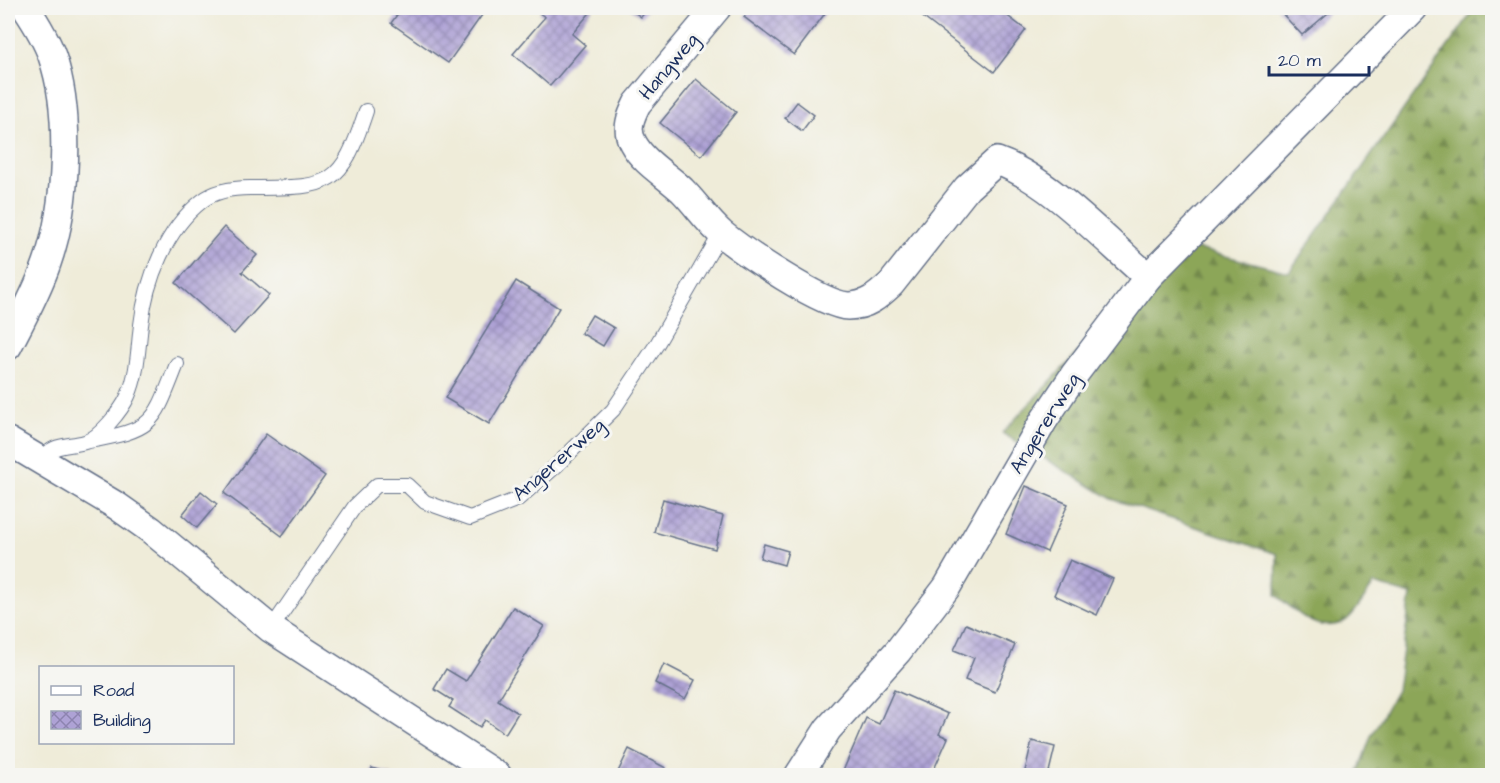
<svg xmlns="http://www.w3.org/2000/svg" width="1500" height="783" font-family="'Architects Daughter',sans-serif">
  <defs>
    <pattern id="forest-firs" width="22" height="20" patternUnits="userSpaceOnUse" patternTransform="scale(1.5)"><rect width="22" height="20" fill="#8ca658"/><path d="M5 1l3.5 6h-7zM16 11l3.5 6h-7z" fill="#72884c"/></pattern>
    <pattern id="building-cross-hatch" width="8" height="8" patternUnits="userSpaceOnUse" patternTransform="scale(1.5)"><rect width="8" height="8" fill="#aea2d5"/><path d="M0 0l8 8M0 8l8-8" fill="none" stroke="#8d84b0"/></pattern>
  </defs>
  <rect width="100%" height="100%" fill="#f6f6f2"/>
  <filter id="ink" filterUnits="userSpaceOnUse"><feTurbulence type="fractalNoise" baseFrequency=".0167" numOctaves="2"/><feDisplacementMap in="SourceGraphic" scale="12" xChannelSelector="R" yChannelSelector="G"/><feConvolveMatrix kernelMatrix="1 2 1 2 8 2 1 2 1" color-interpolation-filters="sRGB"/></filter>
  <filter id="wash" filterUnits="userSpaceOnUse"><feTurbulence type="fractalNoise" baseFrequency=".008" numOctaves="4" result="noise"/><feDisplacementMap in="SourceGraphic" scale="24" xChannelSelector="R" yChannelSelector="G"/><feGaussianBlur stdDeviation="1.35" result="paint"/><feColorMatrix in="noise" values="0 0 0 0 0 0 0 0 0 0 0 0 0 0 0 0 0 1.4 0 .05"/><feComposite in="paint" operator="in"/></filter>
  <g filter="url(#wash)">
    <rect width="100%" height="100%" fill="#efecd9"/>
    <path fill="url(#forest-firs)" stroke="#546a5b" stroke-width="1.5" d="M1475,8H1492V775H1357L1371,736L1397,690L1411,595L1374,584C1366,594 1356,614 1345,621C1317,636 1296,611 1276,595L1277,554L1112,499L1002,433L1148,277L1194,248L1289,272Z"/>
    <g id="blocks">
      <g fill="url(#building-cross-hatch)">
        <polygon points="402,8 487,8 448,63 391,23"/>
        <polygon points="544,8 594,8 572,34 585,45 550,86 513,54 545,17 539,13"/>
        <polygon points="629,8 649,8 641,17"/>
        <polygon points="751,8 829,8 794,55 744,17"/>
        <polygon points="926,8 997,8 1026,30 994,72 920,15"/>
        <polygon points="1277,8 1334,8 1302,35"/>
        <polygon points="696,79 736,112 701,156 660,123"/>
        <polygon points="797,102 814,115 802,131 785,118"/>
        <polygon points="224,227 257,255 242,272 269,295 234,334 176,283"/>
        <polygon points="516,281 559,308 489,424 445,398"/>
        <polygon points="592,315 614,328 603,346 581,333"/>
        <polygon points="266,434 325,476 282,536 224,493"/>
        <polygon points="1026,486 1068,504 1047,552 1006,534"/>
        <polygon points="201,491 217,504 197,528 182,515"/>
        <polygon points="663,499 723,516 715,549 654,532"/>
        <polygon points="764,544 788,551 784,565 760,558"/>
        <polygon points="1070,560 1113,579 1097,615 1054,595"/>
        <polygon points="513,607 544,626 498,700 518,713 505,734 485,720 480,727 449,707 453,701 434,689 446,669 466,681"/>
        <polygon points="966,624 1015,645 995,692 965,680 974,658 954,650"/>
        <polygon points="664,664 695,680 685,699 655,683"/>
        <polygon points="894,690 948,714 939,734 948,738 931,776 854,776 843,771 866,718 879,724"/>
        <polygon points="1032,741 1055,747 1048,776 1025,771"/>
        <polygon points="629,749 666,768 662,776 616,776"/>
        <polygon points="372,768 393,775 392,776 369,776"/>
      </g>
    </g>
  </g>
  <g filter="url(#ink)">
    <use href="#blocks" fill-opacity="0" stroke="#657189" stroke-width="1.5"/>
    <g fill="none" stroke-linecap="round" stroke-linejoin="round">
      <g stroke="#657189" stroke-width="16">
        <g id="lane">
          <path d="M89,441C155,429 153,425 177,364"/>
          <path d="M41,460C53,443 67,447 85,442C99,438 122,410 128,396C138,374 138,348 141,325C146,280 166,229 202,201C216,190 233,188 250,188C329,187 340,190 366,111"/>
          <polyline points="271,629 355,506 377,485 407,485 425,502 470,518 518,499 556,466 613,410 657,344 721,233"/>
        </g>
      </g>
      <g stroke="#657189" stroke-width="30">
        <g id="street">
          <path d="M717,8L637,104C631,116 625,129 633,143C643,162 666,175 682,190C696,204 707,221 722,234C744,252 822,305 848,306C867,306 878,296 891,284L967,188L997,161C1049,179 1106,241 1148,277"/>
          <path d="M8,346C22,319 37,292 47,263C67,207 72,113 52,56C46,39 36,23 26,8"/>
          <polyline points="8,441 117,506 151,530 271,629 498,776"/>
          <polyline points="798,776 828,729 898,651 947,587 1044,420 1074,375 1148,277 1413,8"/>
        </g>
      </g>
      <use href="#lane" stroke="#fff" stroke-width="14"/>
      <use href="#street" stroke="#fff" stroke-width="27"/>
    </g>
  </g>
  <g text-anchor="middle" stroke-width="6" stroke-linejoin="round" paint-order="stroke">
    <g font-size="20" fill="#1b2f5e" stroke="#f6f6f2">
      <text transform="translate(668 66) rotate(-50)" y="7">Hangweg</text>
      <text transform="translate(1044 423) rotate(-58)" y="7">Angererweg</text>
      <text transform="translate(558 459) rotate(-41)" y="7">Angererweg</text>
    </g>
  </g>
  <rect width="1500" height="783" fill="none" stroke="#f6f6f2" stroke-width="30"/>
  <rect x="39" y="666" width="195" height="78" fill="#f6f6f2" stroke="#9ea6b7" stroke-width="1.5"/>
  <rect x="51" y="686" width="30" height="9" fill="#ffffff" stroke="#9ea6b7" stroke-width="1.5"/>
  <text x="93" y="696" font-size="18" fill="#1b2f5e">Road</text>
  <rect x="51" y="711" width="30" height="18" fill="url(#building-cross-hatch)" stroke="#9ea6b7" stroke-width="1.5"/>
  <text x="93" y="726" font-size="18" fill="#1b2f5e">Building</text>
  <path d="M1269 66v9h100v-9" fill="none" stroke="#1b2f5e" stroke-width="3"/>
  <text x="1278" y="66" font-size="18" fill="#1b2f5e" stroke="#f6f6f2" stroke-width="4.5" paint-order="stroke">20 m</text>
</svg>
